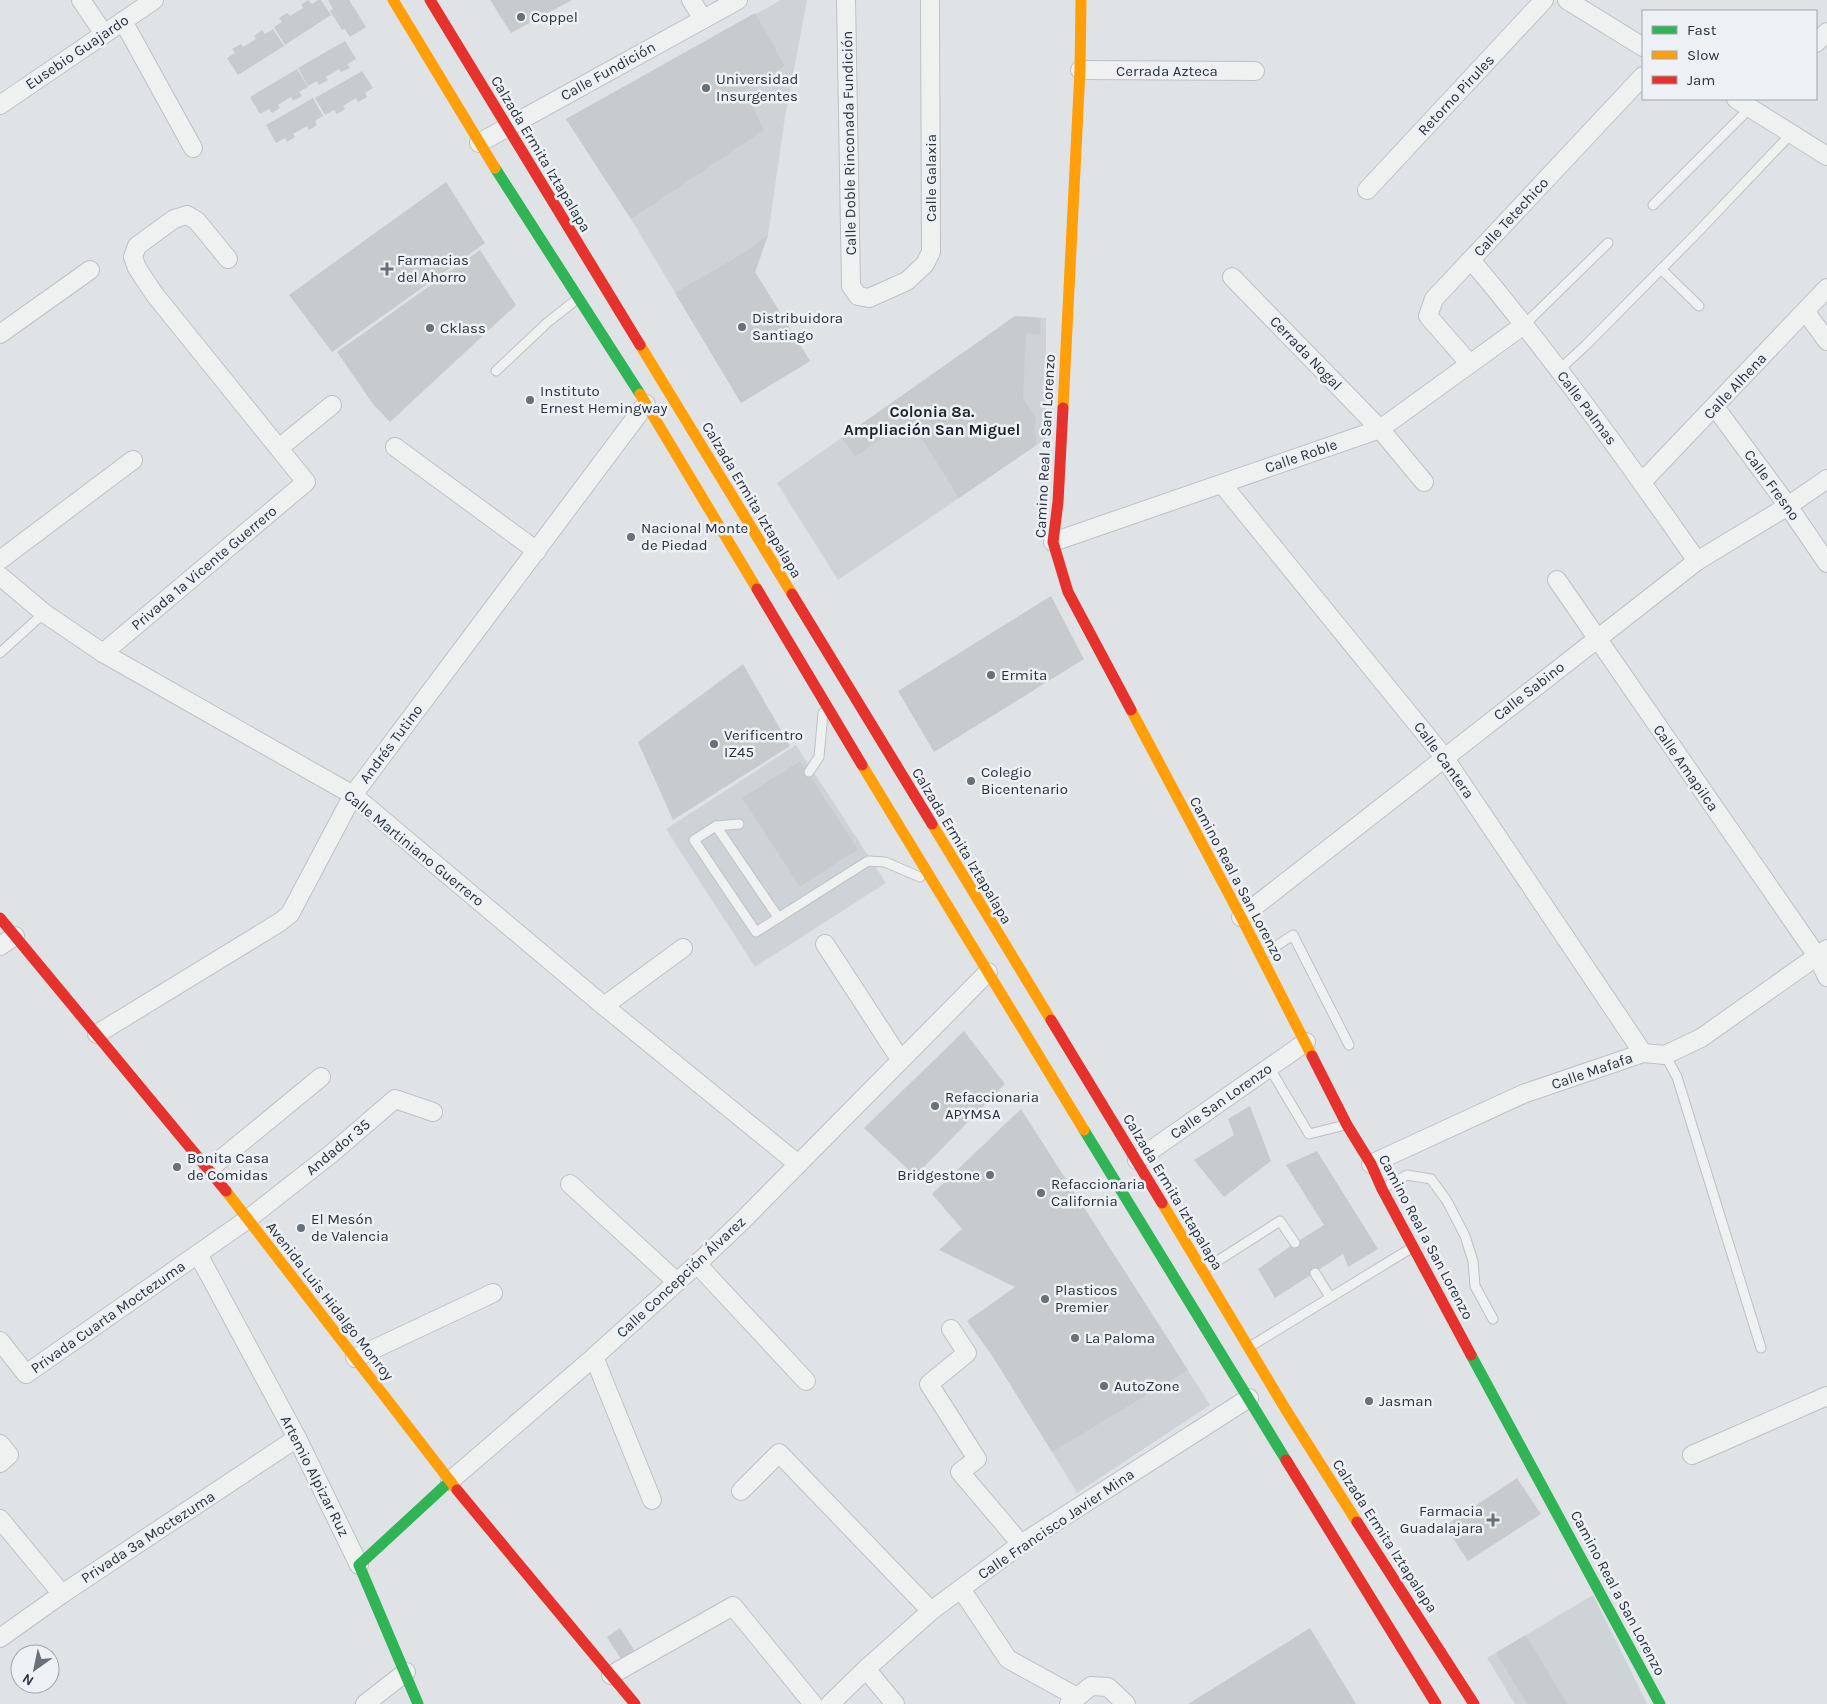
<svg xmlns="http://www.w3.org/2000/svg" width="1827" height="1704" font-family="Karla,sans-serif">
  <rect width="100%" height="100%" fill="#e0e3e5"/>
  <g fill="#ced3d8">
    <polygon points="781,0 807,0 785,117 768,235 755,272 810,361 741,403 631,219 566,119"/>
    <polygon points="1015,316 1046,318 1046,439 838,580 777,483"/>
    <polygon points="796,745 886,883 755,967 666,829"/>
    <polygon points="1155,1319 1210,1405 1077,1493 1022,1402"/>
    <polygon points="1593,1595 1647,1704 1515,1704 1487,1658"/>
  </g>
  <g fill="#c8cbcd">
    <polygon points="308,0 312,4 318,0 321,0 331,15 285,45 274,27 282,22 279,18 287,13 290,16 303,8 301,5"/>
    <polygon points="328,0 349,0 366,27 350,37 345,29 342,30 330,11 333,9"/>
    <polygon points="490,0 572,0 511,33"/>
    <polygon points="755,13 785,66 745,91 764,130 631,219 566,119"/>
    <polygon points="273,29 284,46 238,75 227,58 235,53 232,49 241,44 243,47 256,39 254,36 262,30 265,34"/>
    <polygon points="345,41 356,59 347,64 350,68 341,72 339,69 326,77 328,80 319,85 317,81 308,86 298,68"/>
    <polygon points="297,69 308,87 299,92 302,96 293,101 291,97 278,105 280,108 272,113 269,109 260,114 250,97"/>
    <polygon points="362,71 373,88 365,93 367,97 358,102 356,98 343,106 345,109 337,114 334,110 325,115 315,98"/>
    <polygon points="313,98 323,116 315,121 317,125 309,130 307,126 293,134 295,137 287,142 285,138 276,143 266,125"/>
    <polygon points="446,182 485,243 332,352 289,295"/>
    <polygon points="768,235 755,272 810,361 741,403 675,293 747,251"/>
    <polygon points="480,250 516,305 390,422 373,404 337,352"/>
    <polygon points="1015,316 1041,318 1040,335 1026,333 1023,398 1035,417 1036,445 959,498 910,420 855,456 842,438"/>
    <polygon points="1051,596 1084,659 934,752 898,691"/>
    <polygon points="743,664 790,746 673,820 638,742"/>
    <polygon points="800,761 858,849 800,887 742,798"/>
    <polygon points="964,1031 1005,1084 915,1176 864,1128"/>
    <polygon points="1250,1106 1271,1161 1224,1197 1194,1160 1234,1135 1228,1119"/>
    <polygon points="1021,1109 1188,1370 1052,1452 993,1357 967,1321 1015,1287 939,1250 962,1229 932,1194"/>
    <polygon points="1317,1151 1378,1249 1348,1267 1343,1254 1275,1298 1258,1269 1295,1243 1324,1225 1286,1165"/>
    <polygon points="1517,1478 1541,1514 1468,1561 1445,1526"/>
    <polygon points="620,1628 636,1653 623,1662 607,1637"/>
    <polygon points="1310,1628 1356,1704 1188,1704"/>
    <polygon points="1526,1635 1567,1704 1527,1704 1496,1653"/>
  </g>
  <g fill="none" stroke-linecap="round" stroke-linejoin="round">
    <g stroke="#bec1c3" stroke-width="11">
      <g id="lane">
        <polyline points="1653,205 1751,107"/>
        <polyline points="1661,269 1699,306"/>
        <polyline points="1525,324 1608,243"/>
        <polyline points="1559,370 1587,344 1695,235 1791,134"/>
        <polyline points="496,371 548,322 576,300"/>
        <polyline points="0,653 44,613"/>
        <polyline points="809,772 819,757 823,713"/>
        <polyline points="739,824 716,826 694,840 756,932 868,861 885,862 920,877"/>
        <polyline points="716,826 778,917"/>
        <polyline points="1261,956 1293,935 1349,1045"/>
        <polyline points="1665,1055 1677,1077 1761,1348"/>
        <polyline points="1269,1067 1309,1134 1345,1125"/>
        <polyline points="1383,1188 1407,1175 1431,1179 1447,1201 1465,1236 1473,1261 1475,1286 1493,1319"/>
        <polyline points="1205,1269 1280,1221 1295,1243"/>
        <polyline points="1315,1273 1330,1297"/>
        <polyline points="1251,1346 1413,1247"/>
      </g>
    </g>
    <g stroke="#bec1c3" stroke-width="20">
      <g id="street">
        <polyline points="81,0 104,34"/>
        <polyline points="691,0 703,19"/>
        <polyline points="846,0 851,286 858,296 869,298 907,281 925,264 931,252 930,0"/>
        <polyline points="1567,0 1643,47"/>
        <polyline points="123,21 193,148"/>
        <polyline points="1816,43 1827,32"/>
        <polyline points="1080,70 1255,71"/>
        <polyline points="1736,99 1827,156"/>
        <polyline points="0,105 154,0"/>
        <polyline points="479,143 738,0"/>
        <polyline points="1367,190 1544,0"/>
        <path d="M1471,260C1552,356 1625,458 1697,561"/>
        <polyline points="1232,277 1380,429 1424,482"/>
        <polyline points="1805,311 1827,341"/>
        <polyline points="0,334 90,270"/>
        <polyline points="1469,363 1428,316 1434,299 1643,76"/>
        <polyline points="1715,407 1788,506 1827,563"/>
        <polyline points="395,447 537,551"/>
        <polyline points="279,448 332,405"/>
        <polyline points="1642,482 1827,288"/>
        <polyline points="1222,484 1444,757 1643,1053"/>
        <polyline points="1053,542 1380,429 1525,324"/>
        <polyline points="0,560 133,460"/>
        <polyline points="0,576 44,613 103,653 353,795 604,1006 798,1164"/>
        <polyline points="1557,580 1817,956 1827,977"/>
        <polyline points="103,653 306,482 155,295 137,268 133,257 137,246 174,219 187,215 197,221 228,259"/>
        <polyline points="1241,917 1697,561 1788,506 1827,479"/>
        <polyline points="825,944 900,1059"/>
        <polyline points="0,946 15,936"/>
        <polyline points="604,1006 683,948"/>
        <polyline points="97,1034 280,922 290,914 353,795 646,404"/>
        <polyline points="1137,1160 1306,1042"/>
        <polyline points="1371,1164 1523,1094 1643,1053 1665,1055 1701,1038 1827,949"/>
        <polyline points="209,1169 321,1077"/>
        <polyline points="570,1184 677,1282"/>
        <polyline points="198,1254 297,1438 359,1565"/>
        <polyline points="697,1264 806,1381"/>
        <polyline points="951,1329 967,1353 929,1384 977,1459 960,1472 1021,1544"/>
        <polyline points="0,1341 26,1374 248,1219 331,1154 395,1099 433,1112"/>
        <polyline points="594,1357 652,1500"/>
        <polyline points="355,1358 493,1293"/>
        <polyline points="0,1444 9,1455 0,1463"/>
        <polyline points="1692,1455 1827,1396"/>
        <polyline points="450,1481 594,1357 697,1264 740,1223 988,972"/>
        <polyline points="741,1491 779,1453 931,1611"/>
        <polyline points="0,1519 62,1594"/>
        <polyline points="961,1589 1008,1659 1077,1697"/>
        <polyline points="0,1638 62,1594 297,1438"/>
        <polyline points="866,1669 895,1704"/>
        <polyline points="611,1675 733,1606 813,1704"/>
        <polyline points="365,1704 406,1672"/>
        <polyline points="830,1704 866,1669 931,1611 1021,1544 1249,1398"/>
        <polyline points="1069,1704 1091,1686 1108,1687 1126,1704"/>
      </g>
    </g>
    <use href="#lane" stroke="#eff1f1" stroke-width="9"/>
    <use href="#street" stroke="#eff1f1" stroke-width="18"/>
    <g stroke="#30b455" stroke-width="11">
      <polyline points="495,168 640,394"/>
      <polyline points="1084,1130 1286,1460"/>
      <polyline points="1471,1355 1660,1704"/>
      <polyline points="418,1704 359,1565 450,1481"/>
    </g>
    <g stroke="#ff9f0a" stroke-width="11">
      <polyline points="393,0 495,168"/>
      <polyline points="640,345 792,594"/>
      <polyline points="640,394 757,589"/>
      <polyline points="1063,408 1080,70 1081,0"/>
      <polyline points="1131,710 1241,917 1312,1056"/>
      <polyline points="862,765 1084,1130"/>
      <polyline points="932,824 1051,1020"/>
      <polyline points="226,1191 457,1490"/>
      <polyline points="1162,1203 1286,1410 1357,1522"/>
    </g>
    <g stroke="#e5322d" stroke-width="11">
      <polyline points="430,0 640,345"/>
      <polyline points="1063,408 1058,502 1053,542 1068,592 1131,710"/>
      <polyline points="757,589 862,765"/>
      <polyline points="792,594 932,824"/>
      <polyline points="0,918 226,1191"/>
      <polyline points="1051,1020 1162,1203"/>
      <polyline points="1312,1056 1347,1125 1371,1164 1382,1189 1471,1355"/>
      <polyline points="1286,1460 1436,1704"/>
      <polyline points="457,1490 635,1704"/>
      <polyline points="1357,1522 1474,1704"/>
    </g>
  </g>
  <g fill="#687078" stroke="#edf1f5" stroke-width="2">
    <circle cx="521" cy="17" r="5"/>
    <circle cx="706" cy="88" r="5"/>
    <path d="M384.5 261.5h5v5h5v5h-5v5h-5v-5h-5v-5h5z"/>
    <circle cx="742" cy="327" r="5"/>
    <circle cx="430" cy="328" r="5"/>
    <circle cx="530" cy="400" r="5"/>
    <circle cx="631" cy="537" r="5"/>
    <circle cx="991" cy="675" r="5"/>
    <circle cx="714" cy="744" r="5"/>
    <circle cx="971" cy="781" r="5"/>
    <circle cx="935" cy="1106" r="5"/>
    <circle cx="177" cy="1167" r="5"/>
    <circle cx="990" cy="1175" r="5"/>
    <circle cx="1041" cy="1193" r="5"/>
    <circle cx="301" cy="1228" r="5"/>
    <circle cx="1045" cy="1299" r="5"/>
    <circle cx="1075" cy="1338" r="5"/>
    <circle cx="1104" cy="1386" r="5"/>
    <circle cx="1369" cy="1401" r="5"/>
    <path d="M1490.5 1512.5h5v5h5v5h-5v5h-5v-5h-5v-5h5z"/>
  </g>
  <g text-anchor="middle" stroke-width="5" stroke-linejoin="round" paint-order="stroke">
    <g font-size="15" fill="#28323d" stroke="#edf1f5" text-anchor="start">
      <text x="531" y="22">Coppel</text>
      <text x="716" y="84">Universidad<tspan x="716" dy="17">Insurgentes</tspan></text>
      <text x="397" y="265">Farmacias<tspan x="397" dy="17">del Ahorro</tspan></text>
      <text x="752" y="323">Distribuidora<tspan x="752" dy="17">Santiago</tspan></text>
      <text x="440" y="333">Cklass</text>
      <text x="540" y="396">Instituto<tspan x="540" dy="17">Ernest Hemingway</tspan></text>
      <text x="641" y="533">Nacional Monte<tspan x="641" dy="17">de Piedad</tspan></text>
      <text x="1001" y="680">Ermita</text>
      <text x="724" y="740">Verificentro<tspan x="724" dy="17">IZ45</tspan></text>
      <text x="981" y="777">Colegio<tspan x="981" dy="17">Bicentenario</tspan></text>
      <text x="945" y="1102">Refaccionaria<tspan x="945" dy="17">APYMSA</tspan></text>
      <text x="187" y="1163">Bonita Casa<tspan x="187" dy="17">de Comidas</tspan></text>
      <text x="980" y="1180" text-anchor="end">Bridgestone</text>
      <text x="1051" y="1189">Refaccionaria<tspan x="1051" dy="17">California</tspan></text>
      <text x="311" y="1224">El Mesón<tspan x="311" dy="17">de Valencia</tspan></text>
      <text x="1055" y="1295">Plasticos<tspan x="1055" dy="17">Premier</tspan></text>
      <text x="1085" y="1343">La Paloma</text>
      <text x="1114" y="1391">AutoZone</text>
      <text x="1379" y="1406">Jasman</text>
      <text x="1483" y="1516" text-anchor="end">Farmacia<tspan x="1483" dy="17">Guadalajara</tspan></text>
    </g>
    <g font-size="15" fill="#28323d" stroke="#edf1f5">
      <text transform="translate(77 52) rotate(-34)" y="5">Eusebio Guajardo</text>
      <text transform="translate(608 71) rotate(-29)" y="5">Calle Fundición</text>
      <text x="1167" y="76">Cerrada Azteca</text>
      <text transform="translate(1456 95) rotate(-47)" y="5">Retorno Pirules</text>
      <text transform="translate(849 143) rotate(-91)" y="5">Calle Doble Rinconada Fundición</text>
      <text transform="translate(541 154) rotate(59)" y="5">Calzada Ermita Iztapalapa</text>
      <text transform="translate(931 178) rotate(-90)" y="5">Calle Galaxia</text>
      <text transform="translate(1511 217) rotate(-47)" y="5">Calle Tetechico</text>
      <text transform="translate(1306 353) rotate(46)" y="5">Cerrada Nogal</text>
      <text transform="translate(1735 386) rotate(-47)" y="5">Calle Alhena</text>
      <text transform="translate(1587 408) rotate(53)" y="5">Calle Palmas</text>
      <text transform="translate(1045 446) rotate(-87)" y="5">Camino Real a San Lorenzo</text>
      <text transform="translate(1301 456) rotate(-19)" y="5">Calle Roble</text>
      <text transform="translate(1772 485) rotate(54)" y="5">Calle Fresno</text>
      <text transform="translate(752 500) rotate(59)" y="5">Calzada Ermita Iztapalapa</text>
      <text transform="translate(204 568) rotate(-40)" y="5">Privada 1ª Vicente Guerrero</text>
      <text transform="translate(1529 691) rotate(-38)" y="5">Calle Sabino</text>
      <text transform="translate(391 744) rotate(-53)" y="5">Andrés Tutino</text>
      <text transform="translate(1444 760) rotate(54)" y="5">Calle Cantera</text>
      <text transform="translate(1686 768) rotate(55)" y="5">Calle Amapilca</text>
      <text transform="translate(962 846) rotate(59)" y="5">Calzada Ermita Iztapalapa</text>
      <text transform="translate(414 848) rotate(39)" y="5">Calle Martiniano Guerrero</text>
      <text transform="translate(1237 879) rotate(62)" y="5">Camino Real a San Lorenzo</text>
      <text transform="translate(1592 1071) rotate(-19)" y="5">Calle Mafafa</text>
      <text transform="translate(1221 1101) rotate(-35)" y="5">Calle San Lorenzo</text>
      <text transform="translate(338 1147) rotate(-40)" y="5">Andador 35</text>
      <text transform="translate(1173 1192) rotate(59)" y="5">Calzada Ermita Iztapalapa</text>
      <text transform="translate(1426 1237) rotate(62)" y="5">Camino Real a San Lorenzo</text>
      <text transform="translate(681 1277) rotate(-43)" y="5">Calle Concepción Álvarez</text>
      <text transform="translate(330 1301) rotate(52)" y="5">Avenida Luis Hidalgo Monroy</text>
      <text transform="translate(108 1317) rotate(-35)" y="5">Privada Cuarta Moctezuma</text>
      <text transform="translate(315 1476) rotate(63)" y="5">Artemio Alpizar Ruz</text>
      <text transform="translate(1056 1524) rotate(-34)" y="5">Calle Francisco Javier Mina</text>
      <text transform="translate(1385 1536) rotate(57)" y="5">Calzada Ermita Iztapalapa</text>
      <text transform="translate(148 1537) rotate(-33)" y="5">Privada 3ª Moctezuma</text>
      <text transform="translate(1618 1593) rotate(62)" y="5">Camino Real a San Lorenzo</text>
    </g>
    <g font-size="16" font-weight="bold" fill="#1a232e" stroke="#edf1f5">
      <text x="932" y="417">Colonia 8a.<tspan x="932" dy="18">Ampliación San Miguel</tspan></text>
    </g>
  </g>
  <rect x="1642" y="10" width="175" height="90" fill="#edf1f5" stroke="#9ea5ab"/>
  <rect x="1652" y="26" width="25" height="8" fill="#30b455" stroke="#9ea5ab"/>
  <text x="1687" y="35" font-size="15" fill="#28323d">Fast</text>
  <rect x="1652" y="51" width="25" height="8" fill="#ff9f0a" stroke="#9ea5ab"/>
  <text x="1687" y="60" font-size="15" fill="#28323d">Slow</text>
  <rect x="1652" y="76" width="25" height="8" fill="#e5322d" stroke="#9ea5ab"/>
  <text x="1687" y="85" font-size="15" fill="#28323d">Jam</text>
  <g transform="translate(35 1669) rotate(213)"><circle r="24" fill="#edf1f5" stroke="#9ea5ab"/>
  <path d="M0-4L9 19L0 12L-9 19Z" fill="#687078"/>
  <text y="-8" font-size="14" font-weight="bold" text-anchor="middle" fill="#28323d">N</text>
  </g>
</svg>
